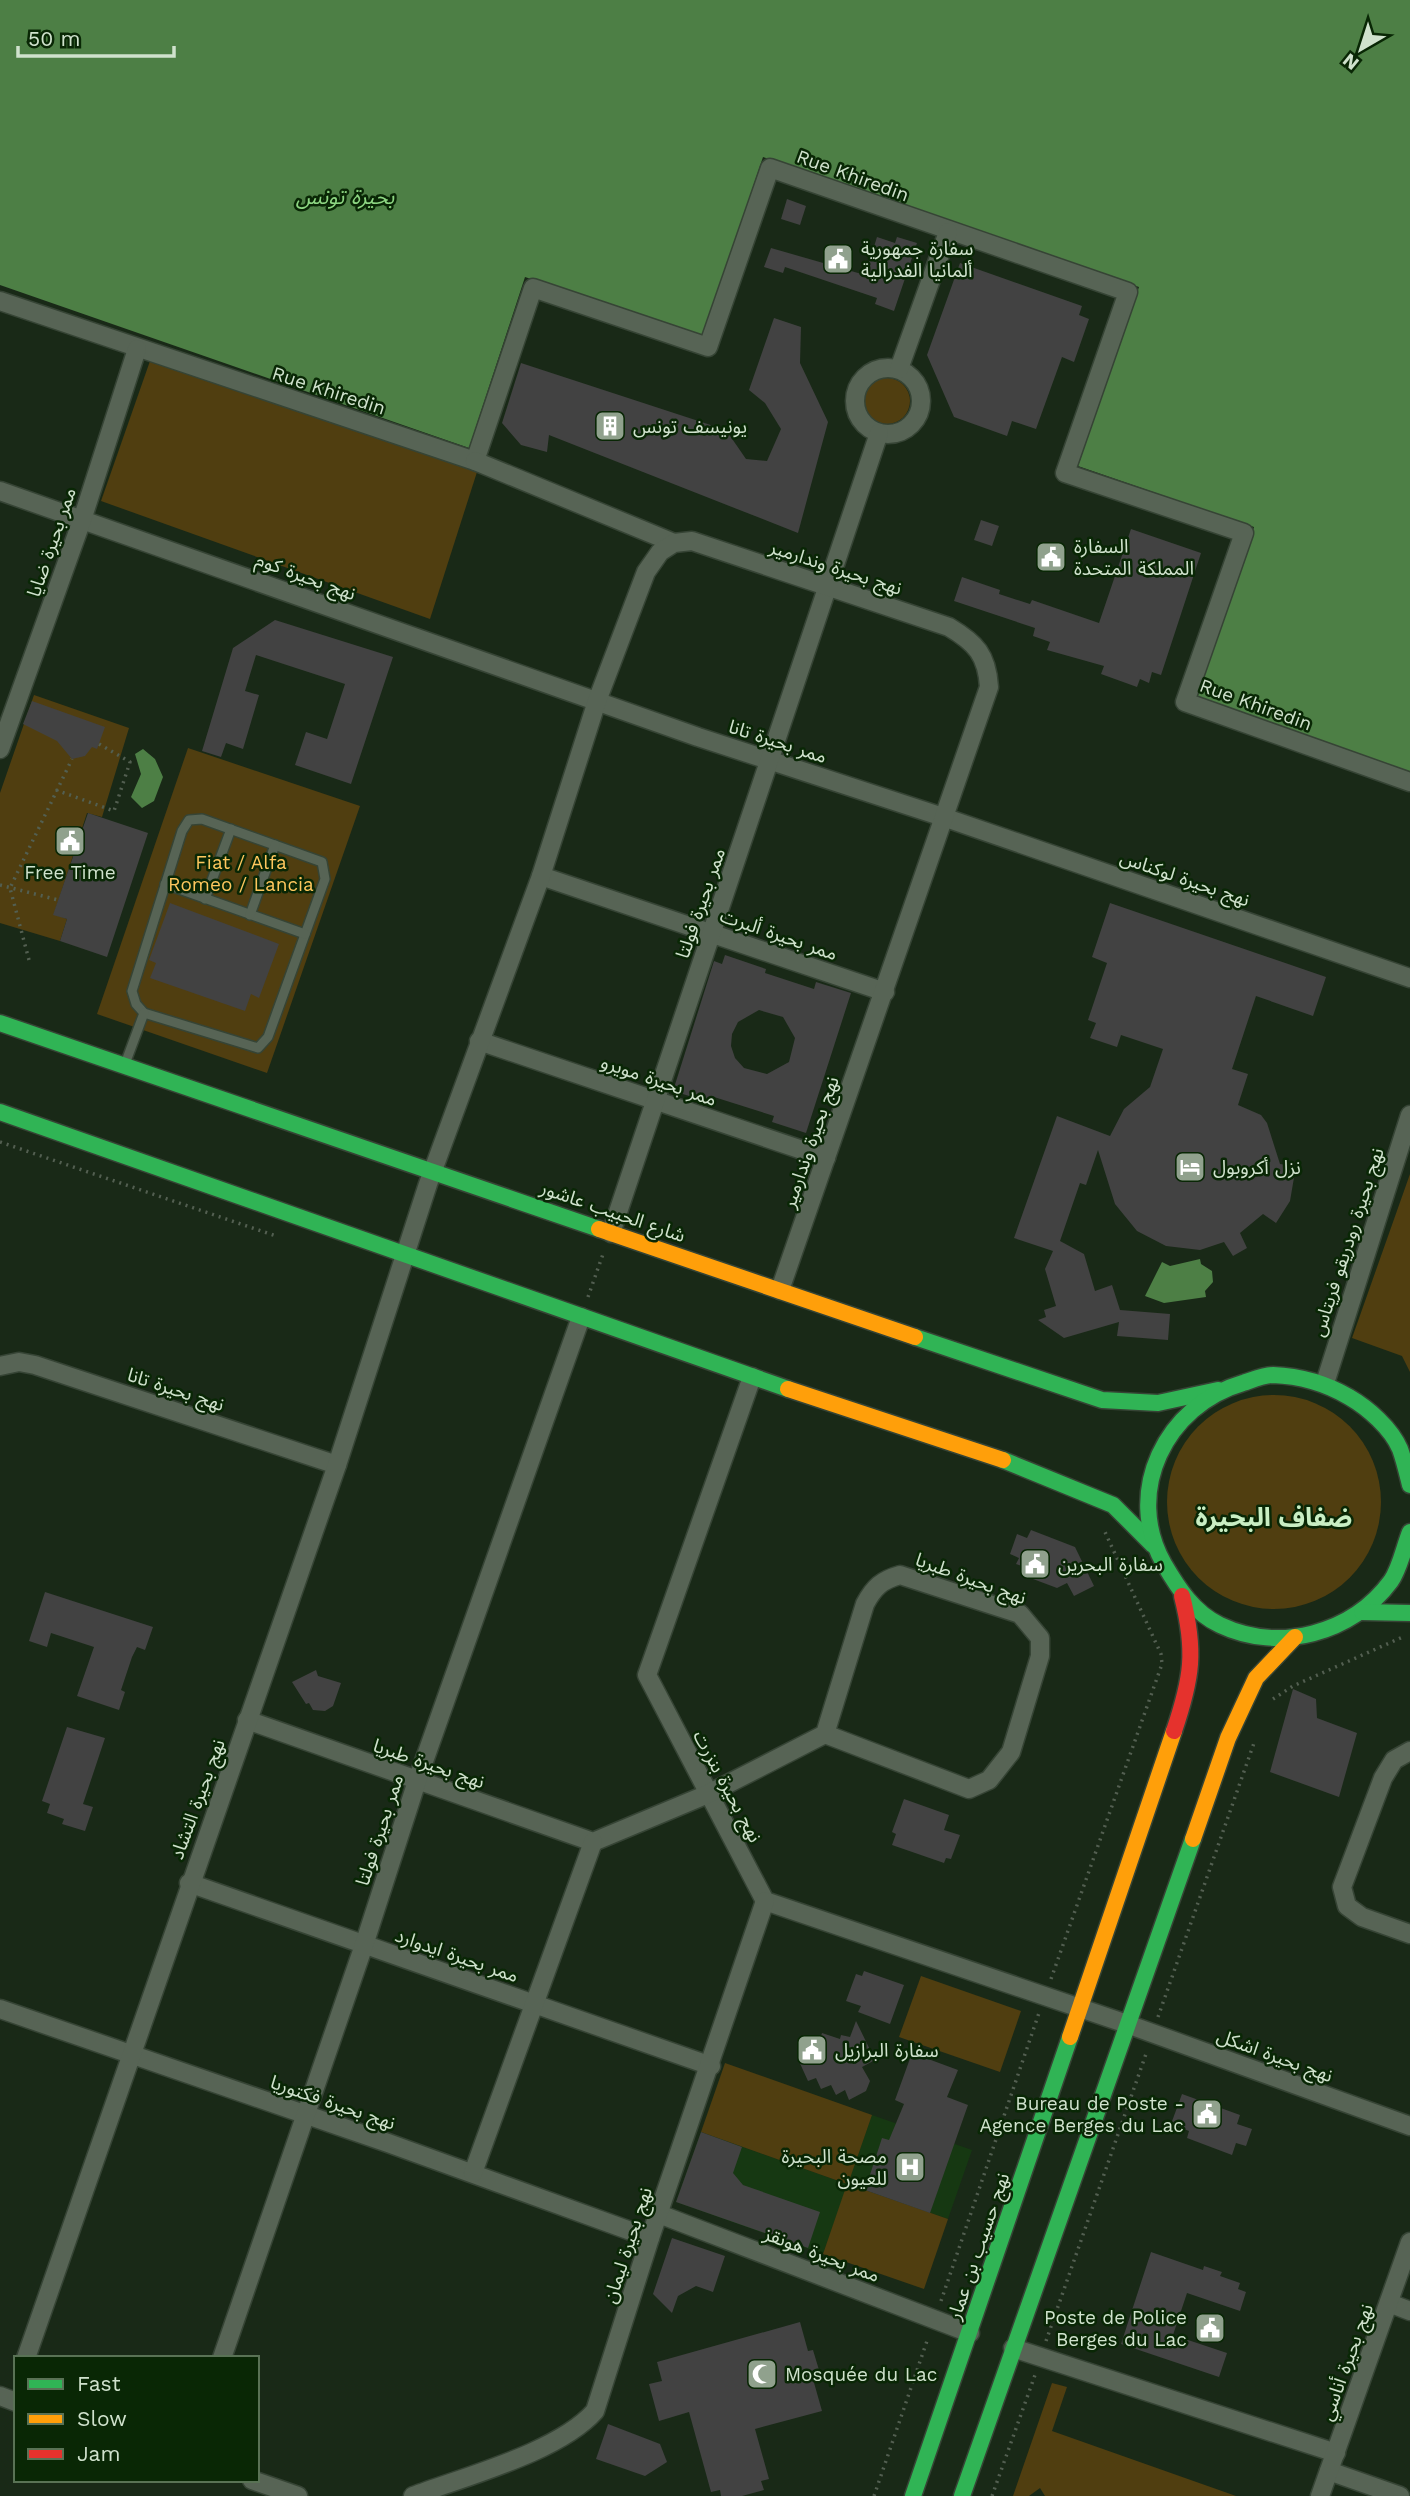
<svg xmlns="http://www.w3.org/2000/svg" width="1410" height="2496" font-family="'Work Sans','Noto Sans Arabic',sans-serif">
  <rect width="100%" height="100%" fill="#192917"/>
  <polygon fill="#163812" points="872,2115 972,2150 948,2219 848,2184 823,2254 676,2202 701,2132 847,2184"/>
  <g fill="#503e10">
    <polygon points="150,361 477,472 430,619 101,501"/>
    <circle cx="887" cy="401" r="23"/>
    <polygon points="34,695 129,728 102,817 87,813 54,914 67,919 60,941 0,923 0,793"/>
    <polygon points="188,748 360,806 267,1073 97,1014"/>
    <polygon points="1410,1174 1410,1372 1402,1356 1352,1338"/>
    <circle cx="1274" cy="1502" r="107"/>
    <polygon points="921,1976 1021,2011 1000,2072 899,2037"/>
    <polygon points="725,2063 872,2115 848,2184 948,2219 924,2289 823,2254 847,2184 701,2132"/>
    <polygon points="1052,2383 1067,2387 1052,2431 1236,2496 1045,2496 1040,2488 1029,2496 1013,2496"/>
  </g>
  <g fill="#4d7f45">
    <polygon points="0,0 1410,0 1410,775 1197,698 1254,527 1078,466 1139,287 763,157 703,336 525,277 469,448 0,285"/>
    <polygon points="143,749 155,759 163,777 154,801 142,808 131,797 141,774 135,754"/>
    <polygon points="1200,1259 1201,1264 1212,1271 1213,1282 1205,1291 1206,1297 1164,1303 1145,1296 1162,1262 1170,1266"/>
  </g>
  <g fill="#424242" fill-rule="evenodd">
    <polygon points="787,199 806,206 800,225 781,219"/>
    <polygon points="877,237 895,243 897,237 917,243 894,311 875,304 877,298 785,267 783,273 764,267 771,248 865,275"/>
    <polygon points="960,263 1082,306 1079,315 1089,319 1074,362 1062,357 1036,429 1012,421 1007,436 954,417 927,355"/>
    <polygon points="774,318 801,327 800,363 828,422 798,533 549,435 547,452 521,445 502,423 521,363 726,430 746,459 767,461 781,429 765,403 749,390"/>
    <polygon points="981,520 999,526 992,546 974,540"/>
    <polygon points="1131,529 1201,553 1161,675 1152,672 1149,683 1140,679 1137,687 1101,674 1104,666 1047,650 1050,642 1033,636 1035,628 954,601 962,577 1000,590 999,594 1030,604 1032,600 1099,623"/>
    <polygon points="275,620 393,657 351,784 295,765 306,732 327,739 345,684 256,655 245,691 259,695 243,749 226,743 221,757 202,751 233,648"/>
    <polygon points="32,701 105,727 97,749 92,747 85,756 72,759 57,741 23,724"/>
    <polygon points="88,813 148,833 107,957 60,941 67,919 53,915"/>
    <polygon points="170,903 279,944 259,998 251,994 245,1011 150,978 156,963 149,960"/>
    <polygon points="1110,903 1326,977 1313,1016 1256,996 1232,1069 1248,1074 1238,1105 1261,1115 1267,1123 1280,1164 1296,1166 1290,1201 1276,1223 1263,1214 1240,1233 1247,1248 1233,1256 1224,1242 1200,1250 1166,1246 1137,1231 1115,1204 1098,1150 1086,1185 1080,1183 1060,1241 1084,1254 1095,1291 1112,1285 1120,1310 1170,1314 1168,1340 1117,1336 1119,1322 1064,1338 1038,1320 1046,1317 1044,1310 1056,1306 1045,1269 1053,1251 1014,1238 1057,1116 1110,1136 1124,1109 1150,1087 1163,1049 1121,1035 1117,1047 1090,1038 1096,1023 1088,1020 1107,963 1092,957"/>
    <path d="M725,955L766,969L765,973L814,989L816,982L851,993L806,1133L772,1122L774,1116L714,1097L712,1103L673,1091L714,961L722,964ZM759,1010L783,1017L795,1038L789,1062L767,1074L744,1068L735,1058L731,1046L732,1034L738,1022Z"/>
    <polygon points="1031,1530 1075,1547 1094,1586 1074,1596 1067,1583 1057,1588 1033,1579 1036,1571 1016,1564 1019,1558 1010,1554 1017,1534 1027,1538"/>
    <polygon points="45,1592 153,1627 145,1650 137,1647 132,1657 121,1690 125,1692 119,1710 77,1696 94,1647 51,1633 47,1647 29,1641"/>
    <polygon points="316,1670 318,1676 341,1683 333,1706 325,1711 313,1710 309,1703 306,1704 292,1682"/>
    <polygon points="1293,1689 1316,1699 1317,1718 1357,1733 1339,1797 1270,1772"/>
    <polygon points="67,1727 105,1738 83,1804 93,1807 85,1831 62,1824 64,1819 47,1813 50,1804 42,1801"/>
    <polygon points="904,1799 949,1815 944,1830 960,1835 951,1859 946,1858 944,1863 892,1845 896,1834 892,1832"/>
    <polygon points="864,1971 904,1985 890,2024 858,2012 861,2006 846,2001 856,1974 862,1976"/>
    <polygon points="856,2021 875,2060 862,2067 870,2081 866,2091 849,2100 845,2090 836,2095 831,2085 821,2089 816,2078 808,2081 798,2059 817,2050 822,2033 840,2039 841,2035 850,2037"/>
    <polygon points="912,2053 958,2070 947,2097 968,2105 930,2213 865,2190 882,2138 889,2140 904,2104 895,2100"/>
    <polygon points="1182,2094 1240,2115 1237,2124 1252,2129 1246,2146 1236,2143 1232,2155 1187,2138 1189,2131 1171,2124"/>
    <polygon points="701,2132 742,2147 733,2173 743,2185 820,2212 808,2248 676,2202"/>
    <polygon points="672,2238 725,2256 713,2292 696,2286 678,2296 672,2313 653,2294"/>
    <polygon points="1151,2252 1203,2270 1204,2266 1222,2272 1220,2276 1240,2283 1238,2289 1246,2292 1240,2311 1187,2293 1173,2335 1227,2353 1219,2377 1121,2344"/>
    <polygon points="800,2322 808,2351 813,2350 819,2370 811,2372 822,2411 755,2429 769,2479 761,2481 764,2490 742,2496 721,2496 720,2490 711,2492 689,2412 659,2421 649,2384 662,2381 657,2362"/>
    <polygon points="608,2424 660,2444 667,2462 645,2476 596,2459"/>
  </g>
  <g fill="none" stroke-linecap="round" stroke-linejoin="round">
    <g stroke="#364435" stroke-width="12">
      <g id="lane">
        <polygon points="202,819 322,862 325,879 268,1037 258,1048 144,1013 136,1004 132,991 182,831 189,820"/>
        <polyline points="165,884 305,934"/>
        <polyline points="205,899 231,829"/>
        <polyline points="250,915 275,845"/>
        <polyline points="125,1064 144,1013"/>
      </g>
    </g>
    <g stroke="#364435" stroke-width="21">
      <g id="street">
        <polyline points="0,301 475,461 533,288 708,347 770,168 1128,292 1065,473 1244,533 1185,702 1410,782"/>
        <circle cx="888" cy="401" r="33"/>
        <polyline points="899,369 948,232"/>
        <polyline points="475,461 674,543"/>
        <polyline points="0,491 698,737 946,818 1410,978"/>
        <polyline points="0,749 82,520 137,349"/>
        <polyline points="541,876 885,992"/>
        <polyline points="479,1041 826,1158"/>
        <polyline points="611,1233 879,433"/>
        <polyline points="0,1366 19,1362 35,1365 337,1465"/>
        <polyline points="752,1377 647,1675 765,1901 1127,2024 1410,2126"/>
        <polyline points="1325,1383 1410,1115"/>
        <path d="M247,1720L593,1842L708,1794L825,1734L865,1604C874,1587 882,1580 900,1575L1020,1614L1040,1638V1656L1011,1752L989,1780L969,1789L825,1734"/>
        <polyline points="1410,1751 1394,1760 1383,1778 1342,1887 1347,1906 1362,1917 1410,1934"/>
        <polyline points="189,1883 711,2066"/>
        <polyline points="0,2009 388,2143 650,2238"/>
        <polyline points="473,2173 593,1842"/>
        <polyline points="659,2214 970,2333"/>
        <polyline points="1389,2303 1410,2311"/>
        <polyline points="1013,2348 1336,2453"/>
        <path d="M26,2358L337,1465L428,1184L541,876L597,701L646,572L660,552L674,543L692,541L949,627C976,643 987,655 989,687L780,1290"/>
        <polyline points="222,2358 364,1945 417,1781 581,1317"/>
        <polyline points="0,2396 16,2402"/>
        <polyline points="1329,2471 1400,2496"/>
        <polyline points="252,2480 298,2496"/>
        <path d="M413,2496C466,2476 559,2452 595,2411L650,2238L765,1901"/>
        <polyline points="1320,2496 1410,2242"/>
      </g>
    </g>
    <g stroke="#364435" stroke-width="19">
      <g id="fast">
        <polyline points="0,1023 599,1229"/>
        <polyline points="0,1112 788,1389"/>
        <polyline points="915,1337 1102,1400 1158,1403 1218,1390"/>
        <polyline points="1003,1460 1113,1505 1153,1545"/>
        <path d="M1410,1485C1407,1473 1404,1460 1400,1449C1391,1428 1368,1408 1349,1397C1325,1383 1301,1376 1273,1375C1264,1375 1252,1380 1243,1383C1166,1405 1123,1492 1164,1564C1178,1588 1194,1613 1220,1625C1279,1653 1352,1634 1391,1581C1400,1568 1404,1547 1410,1532"/>
        <polyline points="1362,1612 1410,1613"/>
        <polyline points="913,2496 1070,2037"/>
        <polyline points="962,2496 1193,1839"/>
      </g>
    </g>
    <g stroke="#364435" stroke-width="19">
      <g id="slow">
        <polyline points="599,1229 915,1337"/>
        <polyline points="788,1389 1003,1460"/>
        <polyline points="1193,1839 1228,1738 1256,1678 1295,1637"/>
        <polyline points="1070,2037 1174,1731"/>
      </g>
    </g>
    <g stroke="#364435" stroke-width="19">
      <path id="jam" d="M1174,1731C1192,1678 1196,1651 1182,1596"/>
    </g>
    <g stroke="#535f51" stroke-width="3.5" stroke-dasharray="2 5" stroke-linecap="butt">
      <polyline points="56,790 114,811 130,762 99,744"/>
      <polyline points="0,885 58,900"/>
      <polyline points="29,960 10,888 72,759"/>
      <polyline points="0,1142 276,1236"/>
      <polyline points="588,1297 603,1254"/>
      <polyline points="1273,1699 1293,1686 1405,1636"/>
      <polyline points="1051,1979 1162,1664 1161,1654 1105,1532"/>
      <polyline points="1158,2017 1254,1743"/>
      <polyline points="941,2301 1039,2013"/>
      <polyline points="1046,2341 1147,2051"/>
      <polyline points="874,2496 928,2338"/>
      <polyline points="992,2496 1035,2375"/>
    </g>
    <use href="#lane" stroke="#576455" stroke-width="9"/>
    <use href="#street" stroke="#576455" stroke-width="18"/>
    <use href="#fast" stroke="#30b455" stroke-width="16"/>
    <use href="#slow" stroke="#ff9f0a" stroke-width="16"/>
    <use href="#jam" stroke="#e5322d" stroke-width="16"/>
  </g>
  <defs>
    <g id="civic-square" transform="scale(1.575)"><rect x="-9" y="-9" width="18" height="18" rx="4" fill="#90a18d" stroke="#092705"/><path d="M-.6-6.5H3V-4.5H.6V-3L4-1V1h2V6H-6V1h2V-1L-.6-3ZM-1.2 2.5V6h2.4V2.5Z" fill="#fff"/></g>
    <g id="building-square" transform="scale(1.575)"><rect x="-9" y="-9" width="18" height="18" rx="4" fill="#90a18d" stroke="#092705"/><path d="M-4-6H4V6H1V3H-1V6H-4ZM-2.5-4.3h1.7v1.8h-1.7ZM.8-4.3h1.7v1.8H.8ZM-2.5-1h1.7V.8h-1.7ZM.8-1h1.7V.8H.8Z" fill="#fff"/></g>
    <g id="hotel-square" transform="scale(1.575)"><rect x="-9" y="-9" width="18" height="18" rx="4" fill="#90a18d" stroke="#092705"/><path d="M-6-4.5h1.5V1H6V5H4.5V3h-9V5H-6ZM-4 0a1.8 1.8 0 1 1 3.6 0ZM.5 0V-2.5h3Q6-2.5 6 0Z" fill="#fff"/></g>
    <g id="hospital-square" transform="scale(1.575)"><rect x="-9" y="-9" width="18" height="18" rx="4" fill="#90a18d" stroke="#092705"/><path d="M-5-5h3v3.5h4V-5h3V5h-3V1.5h-4V5h-3Z" fill="#fff"/></g>
    <g id="mosque-square" transform="scale(1.575)"><rect x="-9" y="-9" width="18" height="18" rx="4" fill="#90a18d" stroke="#092705"/><path d="M3.5-4.9A6 6 0 1 0 3.5 4.9A5 5 0 1 1 3.5-4.9Z" fill="#fff"/></g>
  </defs>
  <g fill-rule="evenodd">
    <use href="#civic-square" x="838" y="259"/>
    <use href="#building-square" x="610" y="426"/>
    <use href="#civic-square" x="1051" y="557"/>
    <use href="#civic-square" x="70" y="841"/>
    <use href="#hotel-square" x="1190" y="1167"/>
    <use href="#civic-square" x="1035" y="1564"/>
    <use href="#civic-square" x="812" y="2050"/>
    <use href="#civic-square" x="1207" y="2114"/>
    <use href="#hospital-square" x="910" y="2167"/>
    <use href="#civic-square" x="1210" y="2328"/>
    <use href="#mosque-square" x="762" y="2374"/>
  </g>
  <g text-anchor="middle" stroke-width="5" stroke-linejoin="round" paint-order="stroke">
    <g font-size="19" fill="#d0e2cd" stroke="#092705">
      <text transform="translate(853 175) rotate(20)" y="7">Rue Khiredin</text>
      <text transform="translate(329 390) rotate(18)" y="7">Rue Khiredin</text>
      <text transform="translate(51 542) rotate(-71)" y="7">ممر بحيرة ضايا</text>
      <text transform="translate(836 567) rotate(18)" y="7">نهج بحيرة وندارمير</text>
      <text transform="translate(306 576) rotate(20)" y="7">نهج بحيرة كوم</text>
      <text transform="translate(1256 704) rotate(20)" y="7">Rue Khiredin</text>
      <text transform="translate(778 741) rotate(18)" y="7">ممر بحيرة تانا</text>
      <text transform="translate(1185 878) rotate(19)" y="7">نهج بحيرة لوكناس</text>
      <text transform="translate(700 903) rotate(-71)" y="7">ممر بحيرة فولتا</text>
      <text transform="translate(779 934) rotate(19)" y="7">ممر بحيرة ألبرت</text>
      <text transform="translate(659 1080) rotate(19)" y="7">ممر بحيرة مويرو</text>
      <text transform="translate(810 1142) rotate(-71)" y="7">نهج بحيرة وندارمير</text>
      <text transform="translate(613 1211) rotate(19)" y="7">شارع الحبيب عاشور</text>
      <text transform="translate(1347 1242) rotate(-72)" y="7">نهج بحيرة رودريقو فريتاس</text>
      <text transform="translate(176 1389) rotate(18)" y="7">نهج بحيرة تانا</text>
      <text transform="translate(971 1578) rotate(20)" y="7">نهج بحيرة طبريا</text>
      <text transform="translate(429 1763) rotate(19)" y="7">نهج بحيرة طبريا</text>
      <text transform="translate(728 1786) rotate(62)" y="7">نهج بحيرة بنزرت</text>
      <text transform="translate(197 1799) rotate(-70)" y="7">نهج بحيرة التشاد</text>
      <text transform="translate(379 1830) rotate(-72)" y="7">ممر بحيرة فولتا</text>
      <text transform="translate(457 1955) rotate(19)" y="7">ممر بحيرة ايدوارد</text>
      <text transform="translate(1275 2055) rotate(20)" y="7">نهج بحيرة اشكل</text>
      <text transform="translate(333 2102) rotate(19)" y="7">نهج بحيرة فكتوريا</text>
      <text transform="translate(627 2245) rotate(-72)" y="7">نهج بحيرة ليمان</text>
      <text transform="translate(978 2246) rotate(-71)" y="7">نهج حسيب بن عمار</text>
      <text transform="translate(822 2254) rotate(21)" y="7">ممر بحيرة هونقز</text>
      <text transform="translate(1346 2362) rotate(-70)" y="7">نهج بحيرة أناسي</text>
    </g>
    <g font-size="19" fill="#d0e2cd" stroke="#092705" text-anchor="start">
      <text x="861" y="255">سفارة جمهورية<tspan x="861" dy="22">ألمانيا الفدرالية</tspan></text>
      <text x="633" y="433">يونيسف تونس</text>
      <text x="1074" y="553">السفارة<tspan x="1074" dy="22">المملكة المتحدة</tspan></text>
      <text x="70" y="879" text-anchor="middle">Free Time</text>
      <text x="1213" y="1174">نزل أكروبول</text>
      <text x="1058" y="1571">سفارة البحرين</text>
      <text x="835" y="2057">سفارة البرازيل</text>
      <text x="1184" y="2110" text-anchor="end">Bureau de Poste -<tspan x="1184" dy="22">Agence Berges du Lac</tspan></text>
      <text x="887" y="2163" text-anchor="end">مصحة البحيرة<tspan x="887" dy="22">للعيون</tspan></text>
      <text x="1187" y="2324" text-anchor="end">Poste de Police<tspan x="1187" dy="22">Berges du Lac</tspan></text>
      <text x="785" y="2381">Mosquée du Lac</text>
    </g>
    <g font-size="19" fill="#fec75e" stroke="#092705">
      <text x="241" y="869">Fiat / Alfa<tspan x="241" dy="22">Romeo / Lancia</tspan></text>
    </g>
    <g font-size="21" font-style="italic" fill="#8dd682" stroke="#092705">
      <text x="345" y="204">بحيرة تونس</text>
    </g>
    <g font-size="26" font-weight="bold" fill="#c9eec3" stroke="#092705">
      <text x="1274" y="1526">ضفاف البحيرة</text>
    </g>
  </g>
  <rect x="14" y="2356" width="245" height="126" fill="#092705" stroke="#597255" stroke-width="2"/>
  <rect x="28" y="2379" width="35" height="10" fill="#30b455" stroke="#597255" stroke-width="2"/>
  <text x="77" y="2391" font-size="21" fill="#d0e2cd">Fast</text>
  <rect x="28" y="2414" width="35" height="10" fill="#ff9f0a" stroke="#597255" stroke-width="2"/>
  <text x="77" y="2426" font-size="21" fill="#d0e2cd">Slow</text>
  <rect x="28" y="2449" width="35" height="10" fill="#e5322d" stroke="#597255" stroke-width="2"/>
  <text x="77" y="2461" font-size="21" fill="#d0e2cd">Jam</text>
  <g transform="translate(1361 49) rotate(219)" stroke="#092705" stroke-width="5" paint-order="stroke">
  <path d="M0-5L12 26L0 18L-12 26Z" fill="#d0e2cd"/>
  <text y="-10" font-size="19" font-weight="bold" text-anchor="middle" fill="#d0e2cd">N</text>
  </g>
  <path d="M18 46v10h156v-10" fill="none" stroke="#d0e2cd" stroke-width="3.5"/>
  <text x="28" y="46" font-size="21" fill="#d0e2cd" stroke="#092705" stroke-width="5" paint-order="stroke">50 m</text>
</svg>
